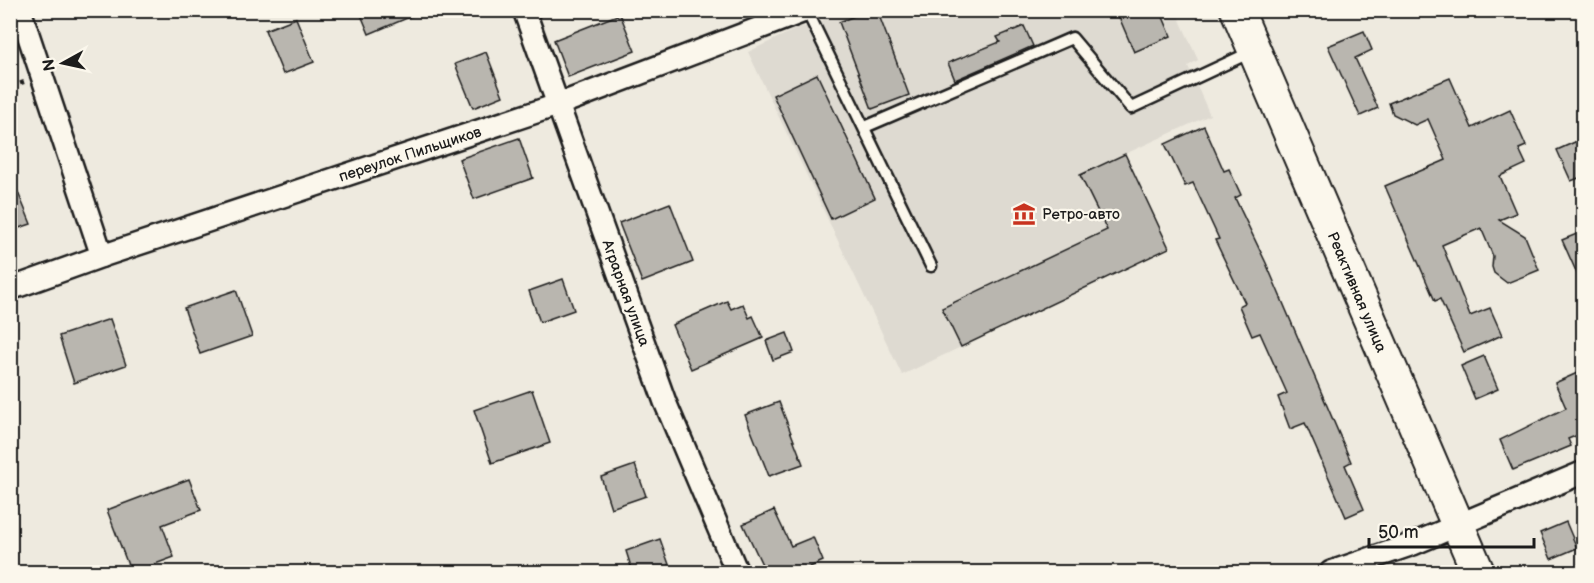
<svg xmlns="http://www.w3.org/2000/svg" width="1594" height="583" font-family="'Balsamiq Sans',sans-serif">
  <rect width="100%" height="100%" fill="#eeeadf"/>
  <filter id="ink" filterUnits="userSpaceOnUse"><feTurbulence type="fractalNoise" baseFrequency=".0167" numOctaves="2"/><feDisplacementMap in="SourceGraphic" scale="12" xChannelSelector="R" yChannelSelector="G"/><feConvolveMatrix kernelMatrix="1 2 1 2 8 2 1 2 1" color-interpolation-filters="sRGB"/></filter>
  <g filter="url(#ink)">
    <polygon fill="#dedad1" points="837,11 1176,11 1198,60 1188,66 1210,115 1125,154 1169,248 902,375 748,52 800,27 814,26"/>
    <g fill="#b9b6af" stroke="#1c1c1c" stroke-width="1.5">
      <polygon points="359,10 424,10 424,11 369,34"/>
      <polygon points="870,10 877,10 909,95 872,109 839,22"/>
      <polygon points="1116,10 1160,10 1171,36 1134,52"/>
      <polygon points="620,14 635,51 568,77 554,40"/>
      <polygon points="296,18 314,62 283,74 265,30"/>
      <polygon points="1024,26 1033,46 955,80 948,63 1000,42 997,37"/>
      <polygon points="1364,31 1372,50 1355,58 1378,108 1360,116 1328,46"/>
      <polygon points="486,52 503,96 473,108 455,64"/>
      <polygon points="817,74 875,198 831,219 773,95"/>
      <polygon points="1450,78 1472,128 1510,110 1526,146 1519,149 1526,164 1500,176 1516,213 1499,220 1525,236 1539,270 1507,283 1494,273 1492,267 1493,256 1481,228 1442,245 1470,316 1490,308 1502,335 1464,352 1440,299 1435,301 1385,186 1446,160 1428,119 1415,125 1393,114 1389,103"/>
      <polygon points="1204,126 1224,171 1229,169 1241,195 1235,198 1266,263 1351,462 1345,465 1364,509 1346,517 1305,423 1290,429 1278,397 1287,393 1260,333 1252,336 1239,306 1245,303 1215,240 1219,239 1193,183 1185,186 1165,144"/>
      <polygon points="519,138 533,178 474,199 459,159"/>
      <polygon points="1584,138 1584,176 1571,181 1557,150"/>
      <polygon points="1125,154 1169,248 961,347 942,308 1107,230 1080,175"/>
      <polygon points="10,173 31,224 10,231"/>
      <polygon points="670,203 693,262 642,282 619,223"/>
      <polygon points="1584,231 1584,289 1562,240"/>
      <polygon points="563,279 574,310 540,322 529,291"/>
      <polygon points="236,290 252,336 200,354 184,308"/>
      <polygon points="727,301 731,309 743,304 749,318 753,316 763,338 691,369 672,325"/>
      <polygon points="110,319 126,365 74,383 59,336"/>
      <polygon points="787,333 794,352 773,360 766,341"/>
      <polygon points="1484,356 1498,389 1475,399 1461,366"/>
      <polygon points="1584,370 1584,447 1578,435 1568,439 1571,446 1513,470 1500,440 1566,408 1555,383"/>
      <polygon points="532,390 550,443 492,463 474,410"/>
      <polygon points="779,402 803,464 769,476 745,415"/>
      <polygon points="635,465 646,496 611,508 601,477"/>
      <polygon points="189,479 201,510 162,525 174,557 131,573 107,510"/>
      <polygon points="774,510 791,546 813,537 823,561 797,573 766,573 743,524"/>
      <polygon points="1566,522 1577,548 1551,559 1540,533"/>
      <polygon points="660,539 672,573 633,573 626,551"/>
    </g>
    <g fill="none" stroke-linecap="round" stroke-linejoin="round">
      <g stroke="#1c1c1c" stroke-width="15">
        <g id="lane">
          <polyline points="807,11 931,266"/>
          <polyline points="865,127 1072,38 1131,108 1251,52"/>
        </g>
      </g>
      <g stroke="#1c1c1c" stroke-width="26">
        <g id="street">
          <polyline points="20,10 102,256"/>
          <polyline points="524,10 665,402 737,572"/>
          <polyline points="10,289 102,256 557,105 807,10"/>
          <polyline points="1331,572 1413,544 1584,472"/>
        </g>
      </g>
      <g stroke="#1c1c1c" stroke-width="36">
        <polyline id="secondary" points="1237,10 1478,572"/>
      </g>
      <polyline stroke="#1c1c1c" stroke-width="4" stroke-dasharray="6 4.5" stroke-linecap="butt" points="10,87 24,82"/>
      <use href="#lane" stroke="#fbf7ec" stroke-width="10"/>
      <use href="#street" stroke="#fbf7ec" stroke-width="21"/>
      <use href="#secondary" stroke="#fbf7ec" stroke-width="32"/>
    </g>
  </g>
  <defs>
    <g id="museum-bare" transform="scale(1.8)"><path d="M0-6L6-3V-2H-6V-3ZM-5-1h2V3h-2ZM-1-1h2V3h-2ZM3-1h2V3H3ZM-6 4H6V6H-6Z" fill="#c8321e" stroke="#fbf7ec" stroke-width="2.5" paint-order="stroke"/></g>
  </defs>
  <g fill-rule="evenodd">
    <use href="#museum-bare" x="1024" y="214"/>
  </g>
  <g text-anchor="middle" stroke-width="4.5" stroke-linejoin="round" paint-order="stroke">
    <g font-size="15" fill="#1c1c1c" stroke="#fbf7ec">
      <text transform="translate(410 154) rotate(-18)" y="5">переулок Пильщиков</text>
      <text transform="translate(1357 292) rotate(67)" y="5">Реактивная улица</text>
      <text transform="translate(626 293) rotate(70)" y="5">Аграрная улица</text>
    </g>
    <g font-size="15" fill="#1c1c1c" stroke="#fbf7ec" text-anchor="start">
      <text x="1042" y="219">Ретро-авто</text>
    </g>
  </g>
  <rect width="1594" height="583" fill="none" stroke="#fbf7ec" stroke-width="36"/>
  <rect x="18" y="18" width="1558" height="547" fill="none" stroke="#1c1c1c" stroke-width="2" filter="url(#ink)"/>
  <g transform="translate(63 63) rotate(262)" stroke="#fbf7ec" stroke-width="4.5" paint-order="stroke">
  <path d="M0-4.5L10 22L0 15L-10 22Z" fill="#1c1c1c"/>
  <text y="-9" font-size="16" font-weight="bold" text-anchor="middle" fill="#1c1c1c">N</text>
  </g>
  <path d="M1369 538v9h165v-9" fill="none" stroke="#1c1c1c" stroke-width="3"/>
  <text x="1378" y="538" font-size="18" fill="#1c1c1c" stroke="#fbf7ec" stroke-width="4.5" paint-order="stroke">50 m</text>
</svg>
